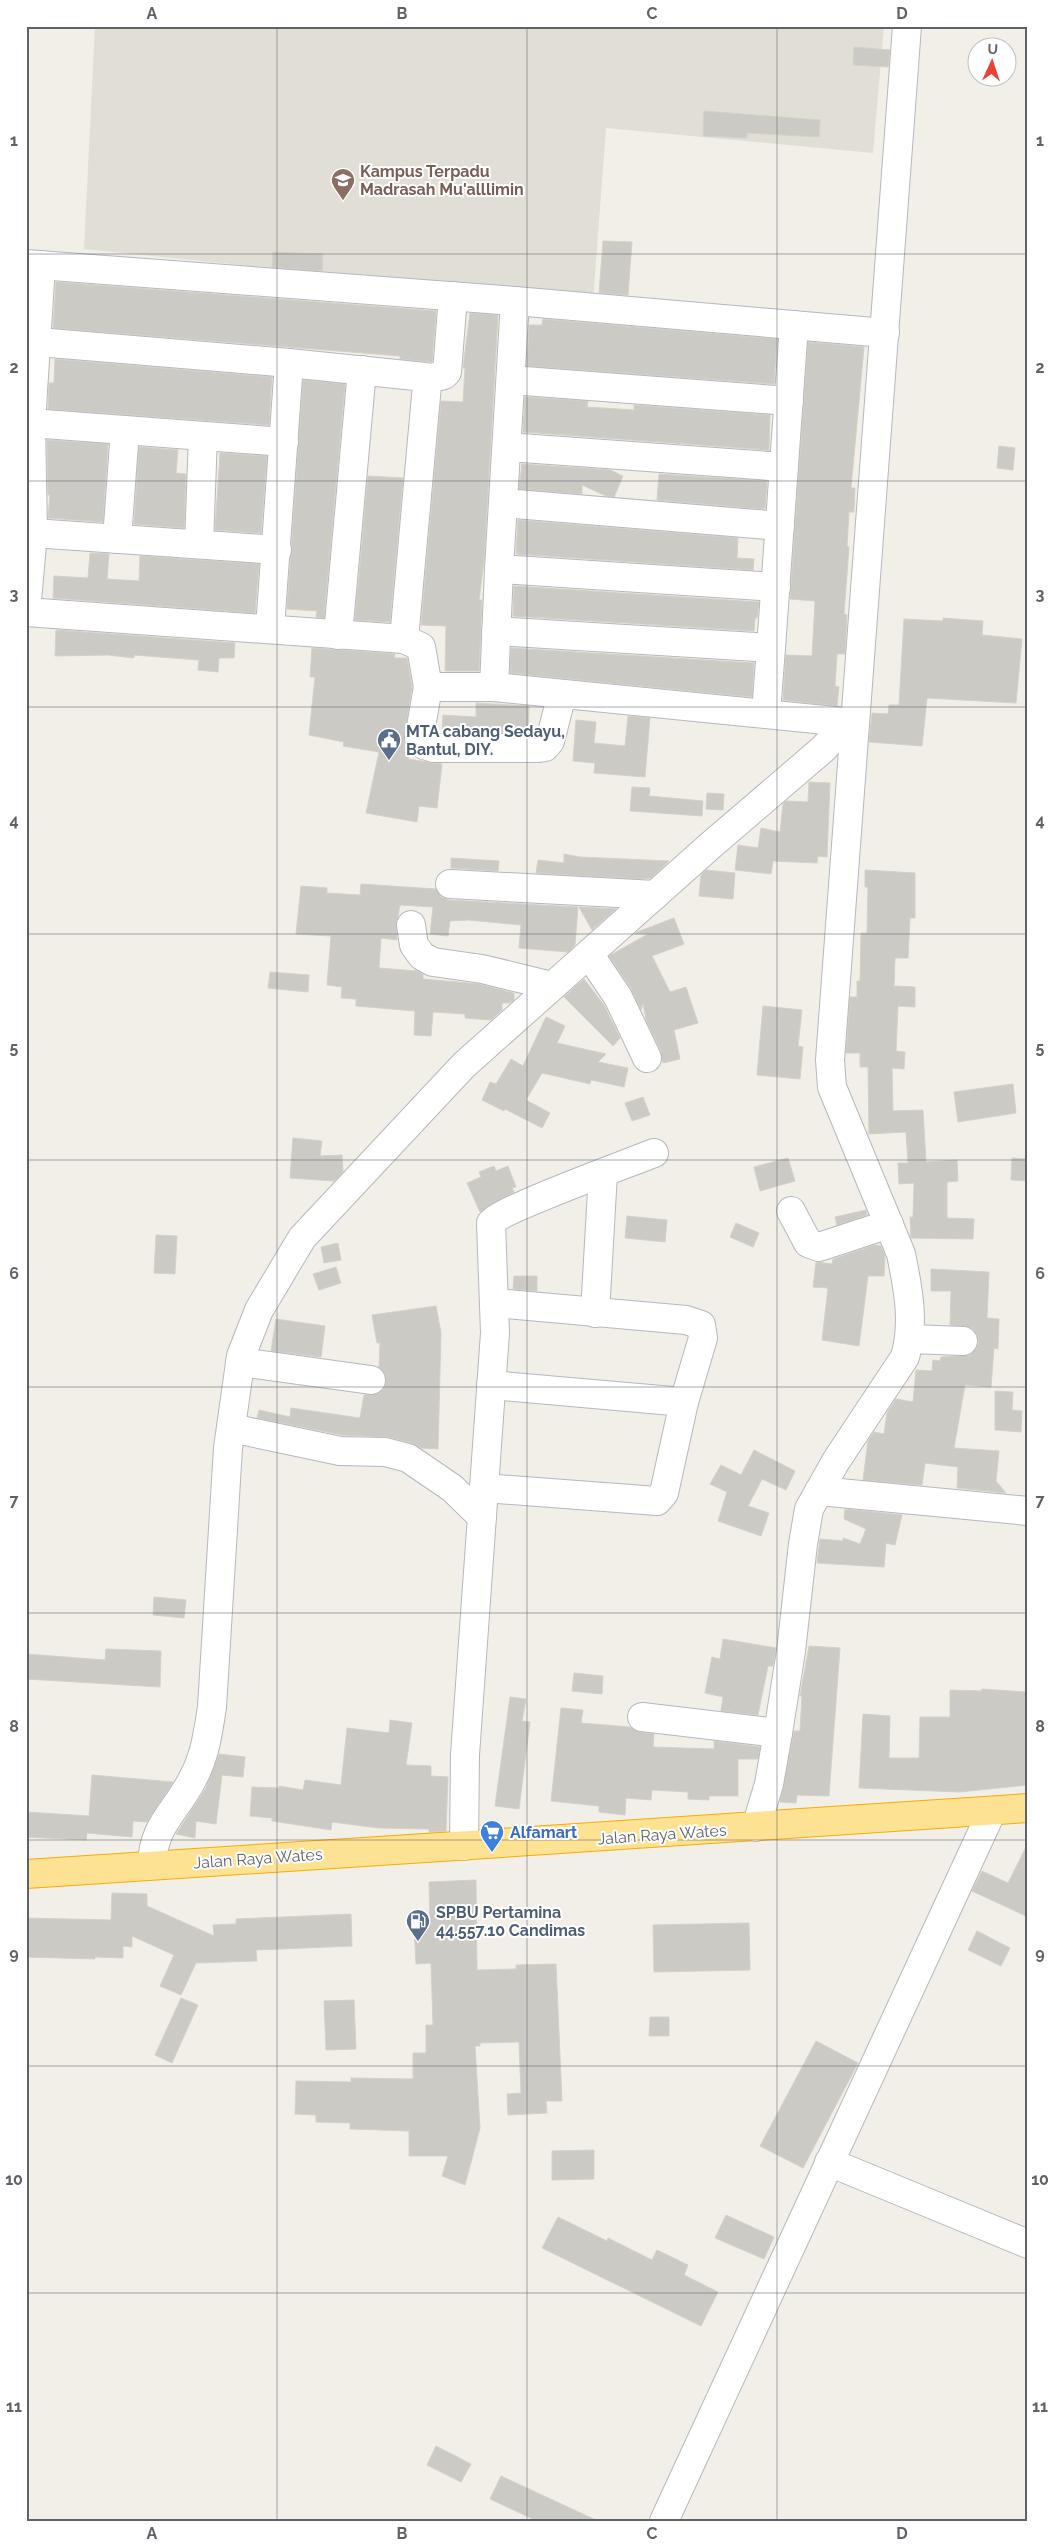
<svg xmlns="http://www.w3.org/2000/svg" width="1054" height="2547" font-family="Raleway,sans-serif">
  <rect width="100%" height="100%" fill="#f1efe8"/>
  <polygon fill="#e1ded6" points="95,26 884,26 873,153 606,128 593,301 84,249"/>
  <g fill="#cccac5" stroke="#d6d1c6">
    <polygon points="854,47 890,50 888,67 853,65"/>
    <polygon points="704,111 820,120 819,137 747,133 747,138 703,136"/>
    <polygon points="603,241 632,242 628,295 599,293"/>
    <polygon points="273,252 323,254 322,271 272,267"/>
    <polygon points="56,282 436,311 432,362 400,359 400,356 53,328"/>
    <polygon points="470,313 498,315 484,561 479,600 482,600 479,671 445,671 446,626 421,625 441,401 463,402 465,368 463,368"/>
    <polygon points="543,319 777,339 774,384 527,366 529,325 542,325"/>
    <polygon points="808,342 864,347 851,488 855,488 854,512 849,512 847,546 849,547 844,614 847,615 845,654 837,654 835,686 839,687 837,706 783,700 786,655 812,656 815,601 790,599"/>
    <polygon points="55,359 272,377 269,425 48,409 49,383 54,383"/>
    <polygon points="303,380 345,384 324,618 316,617 317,611 287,609"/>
    <polygon points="525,397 588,401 587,407 634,410 634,405 770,415 769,450 523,432"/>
    <polygon points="47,440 108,444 103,522 48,518 50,495 48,495"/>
    <polygon points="999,446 1015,448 1013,470 997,468"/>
    <polygon points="139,447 178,450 176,473 186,474 184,528 134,524"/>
    <polygon points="220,453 267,456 261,533 215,530"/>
    <polygon points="522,464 610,470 623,476 614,497 606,496 582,485 582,494 519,489"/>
    <polygon points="659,474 767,481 765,509 657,500"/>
    <polygon points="368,476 403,478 390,622 355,620"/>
    <polygon points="518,520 738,538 737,558 754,559 753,570 516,554"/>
    <polygon points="90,553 109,554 107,579 139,581 140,556 259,564 255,613 53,598 54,576 88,578"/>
    <polygon points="514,586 759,602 757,618 755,618 754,631 513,616"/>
    <polygon points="943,618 983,621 982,635 1022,639 1016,703 927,698 922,746 869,742 872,713 888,714 889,705 899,705 904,619 943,621"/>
    <polygon points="56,630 235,643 234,658 219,658 218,672 198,670 199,660 134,655 134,658 108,655 55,656"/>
    <polygon points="312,648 395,654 394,658 407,658 412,687 404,736 404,742 409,751 408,759 442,764 437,808 419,806 417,822 366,813 379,752 343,746 344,742 309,735 315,677 310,677"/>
    <polygon points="511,648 754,663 752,697 510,673"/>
    <polygon points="476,703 529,706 528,732 442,732 443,715 476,717"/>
    <polygon points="628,716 650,718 645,777 594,773 595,763 573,761 576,720 596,722 594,743 625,746"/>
    <polygon points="809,782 830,783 827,857 818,856 817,863 773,861 771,874 735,870 738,845 758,848 761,828 780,832 783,804 786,801 808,802"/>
    <polygon points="632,787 650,788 649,796 703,801 702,816 630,811"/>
    <polygon points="707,793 724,794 723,810 706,809"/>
    <polygon points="564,854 580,857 669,861 651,878 640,879 536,873 538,860 564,863"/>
    <polygon points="451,858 499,861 498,871 451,868"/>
    <polygon points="706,870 735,873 733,899 699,896 701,875"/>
    <polygon points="865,870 915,873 915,918 910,918 908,958 895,958 894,986 915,987 915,1007 898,1006 896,1051 905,1052 904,1069 892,1068 893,1111 923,1110 926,1162 957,1160 958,1181 947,1182 947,1218 974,1219 973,1239 911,1238 910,1217 913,1217 914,1183 899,1184 898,1163 908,1163 906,1132 869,1134 868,1067 860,1067 860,1053 846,1053 850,997 857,997 857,981 860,981 861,933 867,933 868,887 865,887"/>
    <polygon points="361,884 436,889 441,897 449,900 578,907 575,945 568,952 519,948 521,925 468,920 450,921 448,936 430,934 433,907 400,905 396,927 397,940 381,938 379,968 417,971 423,974 423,979 479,984 514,993 514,1000 510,1003 502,1003 502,1010 491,1020 465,1018 465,1014 433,1012 431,1036 414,1035 415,1011 356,1006 356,999 341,998 342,987 327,985 331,936 296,934 301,886 327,888 327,893 360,895"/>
    <polygon points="579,907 616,909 592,930"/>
    <polygon points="674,918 684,944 652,956 670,992 686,987 698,1023 674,1030 680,1059 663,1063 661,1051 646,1020 643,1003 641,1010 631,988 609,956 648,934 635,934 637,932"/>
    <polygon points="270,972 309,975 308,992 268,988"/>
    <polygon points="584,979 604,1005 620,1038 613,1046 564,997"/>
    <polygon points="763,1006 802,1010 798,1046 803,1047 800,1079 757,1075"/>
    <polygon points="546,1017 565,1026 557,1043 606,1054 598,1062 628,1068 624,1087 591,1080 590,1084 542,1073 526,1100 550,1113 542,1128 505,1109 504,1111 482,1100 490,1082 496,1084 511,1059 523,1066"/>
    <polygon points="1013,1084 1016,1113 958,1122 954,1092"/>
    <polygon points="643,1097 650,1115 632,1121 625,1103"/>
    <polygon points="293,1138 322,1141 320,1156 342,1155 343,1172 334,1181 290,1178"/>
    <polygon points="788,1158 795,1181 760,1191 754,1167"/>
    <polygon points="1012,1158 1028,1159 1028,1181 1011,1180"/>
    <polygon points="494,1166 496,1171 508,1166 516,1187 512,1188 514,1192 480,1212 467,1183 481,1177 479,1172"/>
    <polygon points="866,1210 867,1215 837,1225 835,1217"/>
    <polygon points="627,1216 667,1220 665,1242 625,1238"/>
    <polygon points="736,1223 759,1233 753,1247 730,1237"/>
    <polygon points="156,1235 177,1236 175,1274 154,1273"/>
    <polygon points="338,1243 341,1260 324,1263 321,1247"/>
    <polygon points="875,1245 881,1246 885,1255 884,1276 868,1276 859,1346 822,1340 828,1288 813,1287 816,1262 832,1264 833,1259"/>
    <polygon points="336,1267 341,1283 319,1290 313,1274"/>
    <polygon points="931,1269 989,1272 987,1318 999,1319 998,1349 994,1348 991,1387 965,1385 954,1448 999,1451 996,1481 1006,1493 957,1488 958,1467 941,1465 925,1463 922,1485 863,1480 868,1441 874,1432 884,1434 887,1413 896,1399 913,1402 916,1370 932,1371 933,1360 940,1361 941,1357 970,1355 976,1349 979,1342 977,1334 972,1328 950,1325 951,1291 931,1291"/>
    <polygon points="514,1276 537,1276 537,1291 513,1289"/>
    <polygon points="436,1306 441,1333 438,1449 421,1448 412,1443 389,1437 342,1435 257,1418 259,1410 290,1417 291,1408 360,1418 364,1395 377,1394 384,1389 386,1382 385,1374 379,1367 380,1343 377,1343 372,1315"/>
    <polygon points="276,1319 325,1326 321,1357 271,1351"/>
    <polygon points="995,1391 1013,1392 1012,1410 1022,1411 1021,1432 995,1430"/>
    <polygon points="754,1450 795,1471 786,1490 762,1479 748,1506 769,1513 761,1536 718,1521 727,1492 710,1484 721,1465 741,1475"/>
    <polygon points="845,1509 902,1515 895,1545 886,1543 884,1567 817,1563 820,1539 843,1541 843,1538 860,1544 866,1529 844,1519"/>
    <polygon points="154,1597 186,1600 184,1618 153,1615"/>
    <polygon points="723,1639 776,1648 773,1666 768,1666 758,1715 721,1711 723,1697 705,1693 712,1657 720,1659"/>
    <polygon points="809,1646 840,1648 829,1796 797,1795 796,1803 780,1802 794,1731 800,1731 802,1696 800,1696"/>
    <polygon points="106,1649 161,1651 160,1687 26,1679 26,1654 105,1660"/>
    <polygon points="574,1673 603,1676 602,1694 572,1691"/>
    <polygon points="982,1689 1026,1692 1028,1785 960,1792 859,1788 863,1714 890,1716 889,1758 919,1758 920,1717 950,1717 950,1690 981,1691"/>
    <polygon points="510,1697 526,1699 522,1721 530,1722 519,1809 495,1806"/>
    <polygon points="561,1708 583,1710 581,1723 630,1727 640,1732 654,1734 653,1747 714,1749 714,1741 760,1747 758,1759 738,1759 738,1796 709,1796 709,1800 688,1799 688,1792 652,1790 651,1800 626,1798 625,1815 599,1812 599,1806 551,1801"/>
    <polygon points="390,1720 412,1723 406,1765 431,1766 431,1776 448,1777 446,1831 429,1832 429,1829 378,1828 332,1822 331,1830 272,1821 272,1818 250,1816 252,1787 279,1788 279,1786 303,1790 305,1780 341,1785 347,1728 389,1733"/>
    <polygon points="219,1754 245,1757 243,1777 222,1775 216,1824 196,1821 195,1838 176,1834 206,1788"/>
    <polygon points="92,1775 173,1782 147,1822 133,1821 132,1837 87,1833 86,1840 26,1837 26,1812 89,1816"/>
    <polygon points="1028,1843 1028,1917 972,1891 982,1871 1008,1883"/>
    <polygon points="476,1880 477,1970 516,1969 516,1965 556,1964 562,2101 546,2101 547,2113 508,2115 507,2094 521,2093 519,2042 480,2043 480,2046 475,2046 480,2128 465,2185 442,2176 448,2156 409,2156 409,2131 350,2129 350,2123 316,2122 316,2115 295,2114 296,2081 351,2082 351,2078 413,2079 413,2053 426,2053 426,2025 433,2025 431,1963 416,1964 414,1926 430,1925 429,1882"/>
    <polygon points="112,1893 147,1894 147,1906 214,1936 213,1925 236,1924 236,1919 351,1914 352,1946 256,1950 257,1961 196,1963 181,1995 160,1986 174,1955 132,1936 132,1947 123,1946 123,1958 95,1957 95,1959 26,1957 26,1918 111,1920"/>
    <polygon points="749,1923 750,1970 654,1972 653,1925"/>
    <polygon points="977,1931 1010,1948 1001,1966 968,1950"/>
    <polygon points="181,1998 198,2005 172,2063 155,2055"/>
    <polygon points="354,2000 356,2049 326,2050 324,2001"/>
    <polygon points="650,2017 669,2017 669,2036 649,2036"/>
    <polygon points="816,2041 858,2063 803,2168 760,2146"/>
    <polygon points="594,2150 594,2179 552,2180 552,2151"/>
    <polygon points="726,2215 774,2237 764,2259 715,2238"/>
    <polygon points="558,2217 607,2241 608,2238 652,2260 657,2250 688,2265 684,2275 718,2292 701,2326 542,2248"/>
    <polygon points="436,2446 471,2464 461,2482 427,2465"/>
    <polygon points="501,2476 598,2521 537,2521 490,2499"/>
  </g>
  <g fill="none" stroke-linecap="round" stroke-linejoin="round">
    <g stroke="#b5b8bc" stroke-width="30">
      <g id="minor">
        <polyline points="26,264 515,301 885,333"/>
        <polyline points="26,341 289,363 425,377 427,385 404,639"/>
        <polyline points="426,379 444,375 447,372 453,296"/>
        <polyline points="511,380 789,401"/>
        <polyline points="31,423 284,442"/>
        <polyline points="507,447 784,467"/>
        <polyline points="503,503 780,526"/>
        <polyline points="33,533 277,550"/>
        <polyline points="117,539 125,430"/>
        <polyline points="199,544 203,436"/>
        <polyline points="499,569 776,587"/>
        <polyline points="26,612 404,639 421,647 428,687 494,687 855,723"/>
        <polyline points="26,612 33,533 31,423 41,265"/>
        <polyline points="270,628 289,363"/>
        <polyline points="496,631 771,648 794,325"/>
        <polyline points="338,635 362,370"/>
        <polyline points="428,687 419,738 424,745 434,748 539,748 545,747 550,741 562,694"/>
        <polyline points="494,687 499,569 515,301"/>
        <polyline points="766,713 771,648"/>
        <polyline points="450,884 655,895"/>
        <polyline points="411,925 414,945 422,956 433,962 482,969 552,986"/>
        <polyline points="589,954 618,997 647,1058"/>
        <polyline points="791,1211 808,1243 819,1247 889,1224"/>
        <polyline points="595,1313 603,1173"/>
        <polyline points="910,1339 963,1341"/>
        <polyline points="240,1362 371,1380"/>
        <polyline points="491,1385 684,1402"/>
        <polyline points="231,1428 340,1451 385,1452 408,1458 452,1488 482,1517"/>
        <polyline points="484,1488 657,1501 664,1493 684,1402 703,1338 701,1325 686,1320 496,1303"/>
        <polyline points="819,1491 1028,1511"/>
        <polyline points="642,1717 778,1733"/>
        <path d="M756,1827L769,1784L778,1733L791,1651L803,1544L809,1509L836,1461L905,1357C915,1323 908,1288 901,1254L832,1087L830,1060L907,26"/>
        <path d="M464,1846L465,1755L495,1333L491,1223C500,1210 629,1163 654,1153"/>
        <path d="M152,1865C153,1825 175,1813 192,1780C205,1757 208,1733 212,1707L228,1448L241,1356L259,1310L302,1238L464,1065L711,845L823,749L834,737L840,722"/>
        <polyline points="829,2162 1028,2244"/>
        <polyline points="664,2521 992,1811"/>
      </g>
    </g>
    <g stroke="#f9ab00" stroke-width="30">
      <path id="highway" d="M26,1874C360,1851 694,1832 1028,1808"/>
    </g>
    <use href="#minor" stroke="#fff" stroke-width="28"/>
    <use href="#highway" stroke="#fde293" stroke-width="28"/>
  </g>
  <path fill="none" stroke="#5f6368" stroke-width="1" stroke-opacity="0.55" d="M277,26V2521M527,26V2521M777,26V2521M26,254H1028M26,481H1028M26,707H1028M26,934H1028M26,1160H1028M26,1387H1028M26,1613H1028M26,1840H1028M26,2066H1028M26,2293H1028"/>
  <defs>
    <g id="school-pin" transform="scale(1.25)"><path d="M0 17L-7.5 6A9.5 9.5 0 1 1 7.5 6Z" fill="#8d6e63" stroke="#fff"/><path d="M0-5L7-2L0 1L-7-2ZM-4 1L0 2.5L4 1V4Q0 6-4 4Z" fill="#fff"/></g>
    <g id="civic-pin" transform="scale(1.25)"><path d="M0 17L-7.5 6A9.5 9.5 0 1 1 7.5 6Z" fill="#5c6f8a" stroke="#fff"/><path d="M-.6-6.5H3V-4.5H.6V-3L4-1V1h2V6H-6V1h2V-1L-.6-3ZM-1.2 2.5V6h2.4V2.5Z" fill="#fff"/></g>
    <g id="supermarket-pin" transform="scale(1.25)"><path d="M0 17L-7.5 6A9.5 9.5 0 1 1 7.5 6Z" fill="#3f7fe0" stroke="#fff"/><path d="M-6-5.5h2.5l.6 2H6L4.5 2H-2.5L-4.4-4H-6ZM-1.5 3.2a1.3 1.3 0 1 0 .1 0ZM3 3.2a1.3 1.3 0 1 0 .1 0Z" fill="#fff"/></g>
    <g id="fuel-pin" transform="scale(1.25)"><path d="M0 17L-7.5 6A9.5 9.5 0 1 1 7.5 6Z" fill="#5c6f8a" stroke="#fff"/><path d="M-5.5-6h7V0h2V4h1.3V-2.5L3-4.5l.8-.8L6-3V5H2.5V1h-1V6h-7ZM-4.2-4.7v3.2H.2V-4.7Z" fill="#fff"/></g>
  </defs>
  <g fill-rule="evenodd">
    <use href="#school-pin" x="343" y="180"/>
    <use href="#civic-pin" x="389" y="740"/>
    <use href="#supermarket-pin" x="492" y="1832"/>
    <use href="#fuel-pin" x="418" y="1921"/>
  </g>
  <g text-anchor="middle" stroke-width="4" stroke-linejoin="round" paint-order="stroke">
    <g font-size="16" font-weight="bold" fill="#785e54" stroke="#fff" text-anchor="start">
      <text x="360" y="177">Kampus Terpadu<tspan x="360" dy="18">Madrasah Mu'alllimin</tspan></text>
    </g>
    <g font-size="16" font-weight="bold" fill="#4e5e75" stroke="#fff" text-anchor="start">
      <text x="406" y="737">MTA cabang Sedayu,<tspan x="406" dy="18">Bantul, DIY.</tspan></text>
      <text x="436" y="1918">SPBU Pertamina<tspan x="436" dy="18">44.557.10 Candimas</tspan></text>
    </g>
    <g font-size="16" font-weight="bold" fill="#366cbe" stroke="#fff" text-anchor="start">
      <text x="510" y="1838">Alfamart</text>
    </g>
    <g font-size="16" fill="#5f6368" stroke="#fff">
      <text transform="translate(662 1834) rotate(-4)" y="6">Jalan Raya Wates</text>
      <text transform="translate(258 1858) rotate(-4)" y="6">Jalan Raya Wates</text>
    </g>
  </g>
  <rect width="1054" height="2547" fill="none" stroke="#ffffff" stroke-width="55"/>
  <g transform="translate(992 62) rotate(3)"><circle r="24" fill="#ffffff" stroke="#bfc1c3"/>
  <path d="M0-4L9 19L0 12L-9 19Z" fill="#ea4335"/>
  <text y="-8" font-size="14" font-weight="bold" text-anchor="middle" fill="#5f6368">U</text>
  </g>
  <rect x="28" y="28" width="998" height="2492" fill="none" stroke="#5f6368" stroke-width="2"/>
  <g font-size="16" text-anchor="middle" font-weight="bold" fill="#5f6368">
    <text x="152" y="19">A</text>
    <text x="402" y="19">B</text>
    <text x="652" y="19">C</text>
    <text x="902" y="19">D</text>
    <text x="14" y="146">1</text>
    <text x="1040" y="146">1</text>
    <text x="14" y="373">2</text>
    <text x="1040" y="373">2</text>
    <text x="14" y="600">3</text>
    <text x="1040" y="600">3</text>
    <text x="14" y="826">4</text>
    <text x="1040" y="826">4</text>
    <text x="14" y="1053">5</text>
    <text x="1040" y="1053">5</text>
    <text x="14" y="1279">6</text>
    <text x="1040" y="1279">6</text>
    <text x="14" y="1506">7</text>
    <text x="1040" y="1506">7</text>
    <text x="14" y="1732">8</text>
    <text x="1040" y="1732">8</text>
    <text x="14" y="1959">9</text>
    <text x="1040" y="1959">9</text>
    <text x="14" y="2185">10</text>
    <text x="1040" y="2185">10</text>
    <text x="14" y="2412">11</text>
    <text x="1040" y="2412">11</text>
    <text x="152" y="2539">A</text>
    <text x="402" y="2539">B</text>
    <text x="652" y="2539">C</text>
    <text x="902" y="2539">D</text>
  </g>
</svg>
